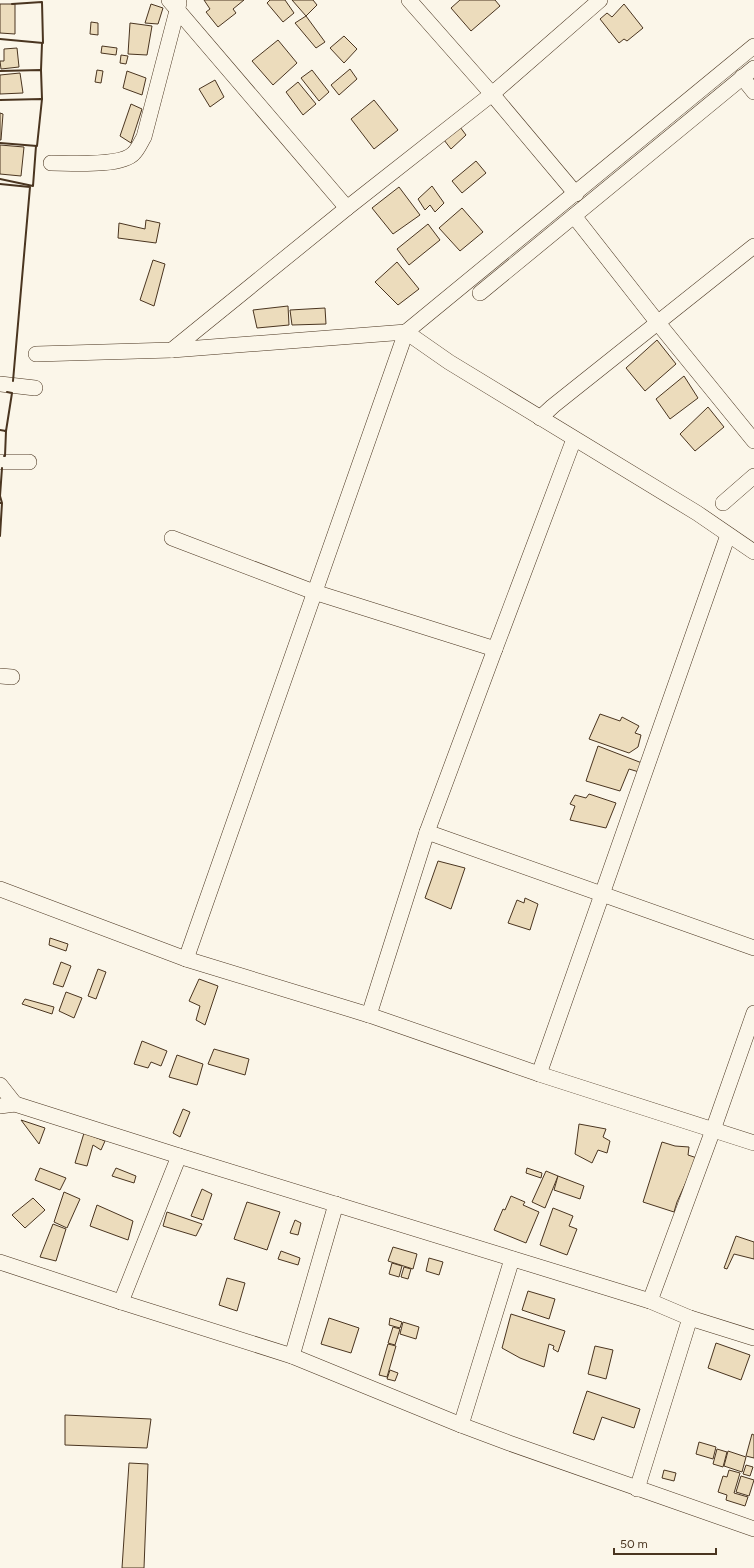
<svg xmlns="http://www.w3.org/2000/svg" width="754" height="1568" font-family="Figtree,sans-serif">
  <rect width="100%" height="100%" fill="#fbf6e9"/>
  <g fill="#ecdcbc" stroke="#4a3520">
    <polygon points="204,0 244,0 233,9 236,13 218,27 206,12 210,9"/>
    <polygon points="270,0 285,0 294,13 283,22 267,3"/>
    <polygon points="292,0 313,0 317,5 306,16"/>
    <polygon points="460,0 495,0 500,6 471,31 451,8"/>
    <polygon points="0,4 15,4 15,34 0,33"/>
    <polygon points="151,4 163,8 158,24 145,23"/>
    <polygon points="624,4 643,28 627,41 624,39 619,43 600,19 607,13 612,17"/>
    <polygon points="306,16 325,42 316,48 295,23"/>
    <polygon points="91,22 98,23 98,35 90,34"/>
    <polygon points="130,23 152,26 147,55 128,54"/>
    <polygon points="344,36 357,49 344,63 330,48"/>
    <polygon points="278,40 297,63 273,85 252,61"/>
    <polygon points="102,46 117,48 116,55 101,53"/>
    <polygon points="17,48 19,67 1,69 0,61 4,61 4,49"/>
    <polygon points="121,55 128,56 126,64 120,63"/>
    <polygon points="350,69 357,79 339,95 331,85"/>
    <polygon points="97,70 103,71 101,83 95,82"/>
    <polygon points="312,70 329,92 319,101 301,78"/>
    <polygon points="127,71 146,78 142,95 123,88"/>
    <polygon points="20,73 23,93 0,94 0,75"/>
    <polygon points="215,80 224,97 210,107 199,89"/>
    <polygon points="298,82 316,104 303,115 286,92"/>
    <polygon points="374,100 398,130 374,149 351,119"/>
    <polygon points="131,104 142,109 131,143 120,136"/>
    <polygon points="0,113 3,114 1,140 0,140"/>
    <polygon points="460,127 466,135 451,149 444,140"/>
    <polygon points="0,145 24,147 21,176 0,174"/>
    <polygon points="476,161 486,173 462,193 452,181"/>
    <polygon points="432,186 444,203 435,212 430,205 425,210 418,199"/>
    <polygon points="399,187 420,215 393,234 372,208"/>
    <polygon points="462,208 483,232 460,251 439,228"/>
    <polygon points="146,220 160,223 156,243 118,238 119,223 145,229"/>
    <polygon points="428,224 440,240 409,265 397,249"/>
    <polygon points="153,260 165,264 154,306 140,300"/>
    <polygon points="397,262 419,289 398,305 375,282"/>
    <polygon points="288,306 289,325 257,328 253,310"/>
    <polygon points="325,308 326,324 292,325 290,310"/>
    <polygon points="657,340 676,364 645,391 626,368"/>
    <polygon points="684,376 698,398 670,419 656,399"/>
    <polygon points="708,407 724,427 695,451 680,434"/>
    <polygon points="600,714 620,721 622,717 639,726 635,733 641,735 638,747 629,753 589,739"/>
    <polygon points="598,746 642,763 639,772 629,769 620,791 586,781"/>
    <polygon points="589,794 616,803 606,828 570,820 575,806 570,804 575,795 586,798"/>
    <polygon points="438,861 465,868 451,909 425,898"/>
    <polygon points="525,898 538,904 530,930 508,923 517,900 524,903"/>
    <polygon points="50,938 68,944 66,951 49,945"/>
    <polygon points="61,962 71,966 63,987 53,984"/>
    <polygon points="98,969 106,972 96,999 88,996"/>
    <polygon points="199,979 218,986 205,1025 196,1020 200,1006 189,1001"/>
    <polygon points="66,992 82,998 74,1018 59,1011"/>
    <polygon points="25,999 54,1007 52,1014 22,1004"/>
    <polygon points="142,1041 167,1051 161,1066 151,1062 148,1068 134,1064"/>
    <polygon points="214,1049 249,1059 245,1075 208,1064"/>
    <polygon points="177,1055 203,1064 197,1085 169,1077"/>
    <polygon points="183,1109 190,1112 180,1137 173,1133"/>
    <polygon points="21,1120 45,1128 39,1144"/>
    <polygon points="579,1124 606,1129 603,1137 610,1141 607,1153 598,1150 592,1163 575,1154"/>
    <polygon points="84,1133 105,1141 101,1150 93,1145 87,1166 75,1163"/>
    <polygon points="662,1142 675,1146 689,1147 688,1155 697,1158 677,1202 674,1212 643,1202"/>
    <polygon points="40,1168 66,1178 60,1190 35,1180"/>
    <polygon points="116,1168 136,1176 134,1183 112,1176"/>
    <polygon points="527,1168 542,1173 541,1178 526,1173"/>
    <polygon points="546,1171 558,1176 545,1208 532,1202"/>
    <polygon points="558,1176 584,1186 580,1199 554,1190"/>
    <polygon points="202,1189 212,1194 203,1220 191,1216"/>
    <polygon points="64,1192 80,1199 67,1228 54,1222"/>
    <polygon points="511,1196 525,1202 523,1205 539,1212 526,1243 494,1230 503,1209 505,1210"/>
    <polygon points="33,1198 45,1210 25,1228 12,1215"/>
    <polygon points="247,1202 280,1212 267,1250 234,1239"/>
    <polygon points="97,1205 133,1221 128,1240 90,1226"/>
    <polygon points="553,1208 573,1216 569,1226 577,1229 567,1255 540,1245"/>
    <polygon points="167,1212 202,1224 196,1236 163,1226"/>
    <polygon points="295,1220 301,1223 298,1235 290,1233"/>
    <polygon points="53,1224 66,1229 56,1261 40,1257"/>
    <polygon points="736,1236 754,1242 754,1259 734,1254 727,1269 724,1268"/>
    <polygon points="393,1247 417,1254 413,1269 388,1261"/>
    <polygon points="281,1251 300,1258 298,1265 278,1259"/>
    <polygon points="429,1258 443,1262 439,1275 426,1271"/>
    <polygon points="392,1263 402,1266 399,1277 389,1274"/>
    <polygon points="404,1267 411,1269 408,1279 401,1277"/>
    <polygon points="227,1278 245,1283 237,1311 219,1305"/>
    <polygon points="528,1291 555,1299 549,1319 522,1310"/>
    <polygon points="511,1314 565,1331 558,1352 553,1349 554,1346 549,1344 544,1367 520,1358 502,1348"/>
    <polygon points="329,1318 359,1328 351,1353 321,1344"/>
    <polygon points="390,1318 402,1322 400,1328 389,1325"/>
    <polygon points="403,1322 419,1327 416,1339 400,1334"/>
    <polygon points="393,1327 400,1329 395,1345 388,1343"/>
    <polygon points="716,1343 750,1355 741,1380 708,1368"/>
    <polygon points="388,1344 396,1346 387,1377 379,1375"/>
    <polygon points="595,1346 613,1350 606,1379 588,1374"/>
    <polygon points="390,1370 398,1373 395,1381 387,1379"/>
    <polygon points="587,1391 640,1409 634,1428 602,1417 594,1440 573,1433"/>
    <polygon points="65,1415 151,1419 147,1448 65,1445"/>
    <polygon points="752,1434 754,1435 754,1458 746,1456"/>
    <polygon points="699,1442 716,1447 713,1459 696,1454"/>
    <polygon points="717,1449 727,1452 723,1467 713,1464"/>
    <polygon points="728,1451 746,1457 742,1472 724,1466"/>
    <polygon points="129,1463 148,1464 144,1568 122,1568"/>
    <polygon points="746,1465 753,1467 750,1476 743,1474"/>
    <polygon points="664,1470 676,1473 674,1481 662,1478"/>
    <polygon points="729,1470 740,1473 734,1493 748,1497 745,1506 726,1500 727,1495 718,1492 723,1476 727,1477"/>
    <polygon points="741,1476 754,1480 749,1496 736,1492"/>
  </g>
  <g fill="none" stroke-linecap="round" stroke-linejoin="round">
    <g stroke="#4a3520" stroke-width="16">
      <g id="minor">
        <polyline points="169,0 347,208"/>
        <polyline points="409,0 492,94 576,194"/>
        <polyline points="742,77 754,92"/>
        <path d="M51,163C70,163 122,167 134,153C138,149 141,142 144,137L179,3"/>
        <polyline points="574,216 658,323 754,441"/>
        <polyline points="480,293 754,68"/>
        <polyline points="172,350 347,208 492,94 600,0"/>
        <polyline points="36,354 172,350 406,332 449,362 697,513 754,552"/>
        <polyline points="0,384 35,388"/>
        <polyline points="540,418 553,406 754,246"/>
        <polyline points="0,462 29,462"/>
        <polyline points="723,503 754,476"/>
        <polyline points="172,538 314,592 495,649"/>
        <polyline points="0,676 12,677"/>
        <polyline points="427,832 754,948"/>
        <polyline points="0,889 186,959 369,1015 539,1074 754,1143"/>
        <polyline points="186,959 406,332 754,46"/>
        <polyline points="369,1015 427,832 495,649 574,439"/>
        <polyline points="539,1074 728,535"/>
        <polyline points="0,1085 15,1104"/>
        <polyline points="0,1106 15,1104 179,1156 650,1301 690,1318 754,1338"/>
        <polyline points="0,1262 121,1302 292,1356 461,1425 509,1443 754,1529"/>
        <polyline points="650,1301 713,1130 754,1013"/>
        <polyline points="121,1302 179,1156"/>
        <polyline points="292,1356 336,1204"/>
        <polyline points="461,1425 512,1259"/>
        <polyline points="637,1489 690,1318"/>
      </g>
    </g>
    <use href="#minor" stroke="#fbf6e9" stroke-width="15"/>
    <g stroke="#4a3520" stroke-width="2">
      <polyline points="0,39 43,43 42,2 12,4"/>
      <polyline points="41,70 42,43"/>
      <polyline points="0,71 41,70 42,99 40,99"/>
      <polyline points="0,100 42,99 37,146 0,143"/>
      <polyline points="0,179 33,186 36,146"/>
      <polyline points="0,184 30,187 13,381"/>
      <polyline points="0,430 6,431 12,393 7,392"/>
      <polyline points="4,456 5,456 6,431 5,431"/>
      <polyline points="0,536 2,503 0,503 2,503 0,496 2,468"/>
    </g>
  </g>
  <path d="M614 1548v6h102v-6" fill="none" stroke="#4a3520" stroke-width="2"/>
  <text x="620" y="1548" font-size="12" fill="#4a3520" stroke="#fbf6e9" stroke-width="3" paint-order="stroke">50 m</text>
</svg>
